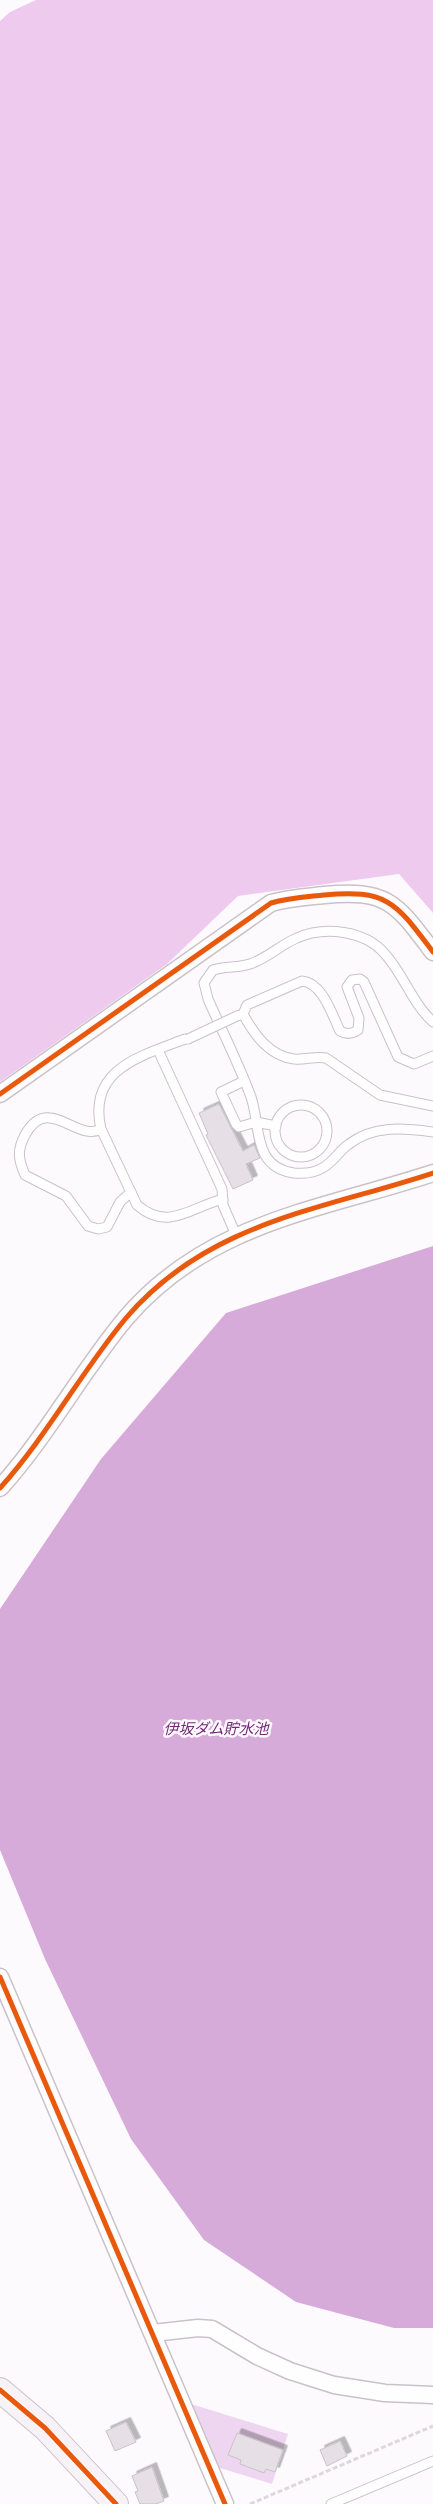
<svg xmlns="http://www.w3.org/2000/svg" width="433" height="2504" font-family="'Work Sans','Noto Sans JP',sans-serif">
  <defs>
    <filter id="shadow"><feDropShadow dx="4.5" dy="-4.5" stdDeviation="0" flood-color="#0004"/></filter>
  </defs>
  <rect width="100%" height="100%" fill="#fdfafd"/>
  <polygon fill="#efd6f0" points="188,2403 288,2434 272,2484 213,2466"/>
  <polygon fill="#eecaef" points="36,0 433,0 433,913 399,874 238,896 167,964 0,1082 0,21 10,12"/>
  <polygon fill="#d6aad9" points="433,1246 433,2328 394,2328 296,2302 204,2240 131,2139 45,1959 0,1850 0,1609 101,1459 226,1313"/>
  <g fill="#e6dfe6" stroke="#c8c2c8" filter="url(#shadow)">
    <polygon points="219,1104 243,1151 254,1145 260,1158 246,1164 253,1180 233,1189 206,1135 208,1134 199,1113"/>
    <polygon points="126,2422 136,2442 115,2451 106,2431"/>
    <polygon points="237,2433 283,2450 275,2472 266,2469 264,2473 240,2464 241,2460 228,2455"/>
    <polygon points="340,2441 347,2456 327,2466 320,2450"/>
    <polygon points="152,2467 164,2501 156,2504 140,2504 135,2492 138,2491 132,2476"/>
  </g>
  <g fill="none" stroke-linecap="round" stroke-linejoin="round">
    <g stroke="#c9c2c9" stroke-width="11">
      <g id="lane">
        <path d="M243,1014C254,1034 269,1056 294,1059C305,1060 315,1056 326,1058L380,1095L433,1106"/>
        <path d="M237,1016L243,1014L247,1005L302,981C323,983 332,1015 340,1031C347,1035 352,1034 358,1030L359,1018L347,987L352,980L360,979L364,982L398,1057L414,1064L433,1056"/>
        <path d="M433,1022C412,1003 404,975 385,954C365,930 324,926 297,938C280,945 268,958 250,964C238,968 225,966 213,970L204,983L208,999C222,1031 239,1064 251,1097C261,1126 252,1167 294,1173C304,1174 315,1173 324,1167C333,1162 339,1151 349,1144C374,1125 403,1128 433,1132"/>
        <path d="M188,1039H185C141,1056 87,1069 101,1129L137,1205C168,1232 191,1207 223,1199"/>
        <polyline points="158,1050 222,1189 223,1205 236,1235"/>
        <polyline points="244,1081 221,1092 236,1124 239,1127 256,1122 276,1126"/>
        <circle cx="301" cy="1131" r="26"/>
        <path d="M101,1129C77,1143 48,1093 25,1135C17,1150 18,1159 25,1175L66,1196L88,1226L98,1229L107,1227L120,1202L131,1192"/>
        <polyline points="331,2504 433,2461"/>
      </g>
    </g>
    <g stroke="#c9c2c9" stroke-width="19">
      <g id="street">
        <path d="M0,1094L271,903C288,898 306,897 324,895C388,889 396,903 433,952"/>
        <path d="M0,1488C47,1436 81,1372 126,1318C208,1222 321,1210 433,1173"/>
        <polyline points="0,1977 225,2504"/>
        <polyline points="153,2333 198,2328 212,2329 257,2356 290,2371 334,2385 385,2393 433,2395"/>
      </g>
    </g>
    <g stroke="#c9c2c9" stroke-width="26">
      <polyline id="secondary" points="0,2390 45,2428 116,2504"/>
    </g>
    <polyline stroke="#dcd8dc" stroke-width="3" stroke-dasharray="5 2.5" stroke-linecap="butt" points="250,2504 433,2426"/>
    <use href="#lane" stroke="#fffeff" stroke-width="9"/>
    <use href="#street" stroke="#fffeff" stroke-width="16"/>
    <use href="#secondary" stroke="#f6f2f6" stroke-width="24"/>
    <g stroke="#c9c2c9" stroke-width="11" stroke-linecap="butt">
      <polyline id="lane-bridge" points="188,1039 237,1016"/>
    </g>
    <use href="#lane-bridge" stroke="#fffeff" stroke-width="9"/>
    <g stroke="#fef9fe" stroke-width="8">
      <g id="cycleway">
        <path d="M0,1094L271,903C288,898 306,897 324,895C388,889 396,903 433,952"/>
        <path d="M0,1488C47,1436 81,1372 126,1318C208,1222 321,1210 433,1173"/>
        <polyline points="0,1977 225,2504"/>
        <polyline points="0,2390 45,2428 116,2504"/>
      </g>
    </g>
    <use href="#cycleway" stroke="#e8590c" stroke-width="5"/>
  </g>
  <g text-anchor="middle" stroke-width="5" stroke-linejoin="round" paint-order="stroke">
    <g font-size="15" font-style="italic" fill="#732978" stroke="#fef9fe">
      <text x="216" y="1734">伊坂ダム貯水池</text>
    </g>
  </g>
</svg>
